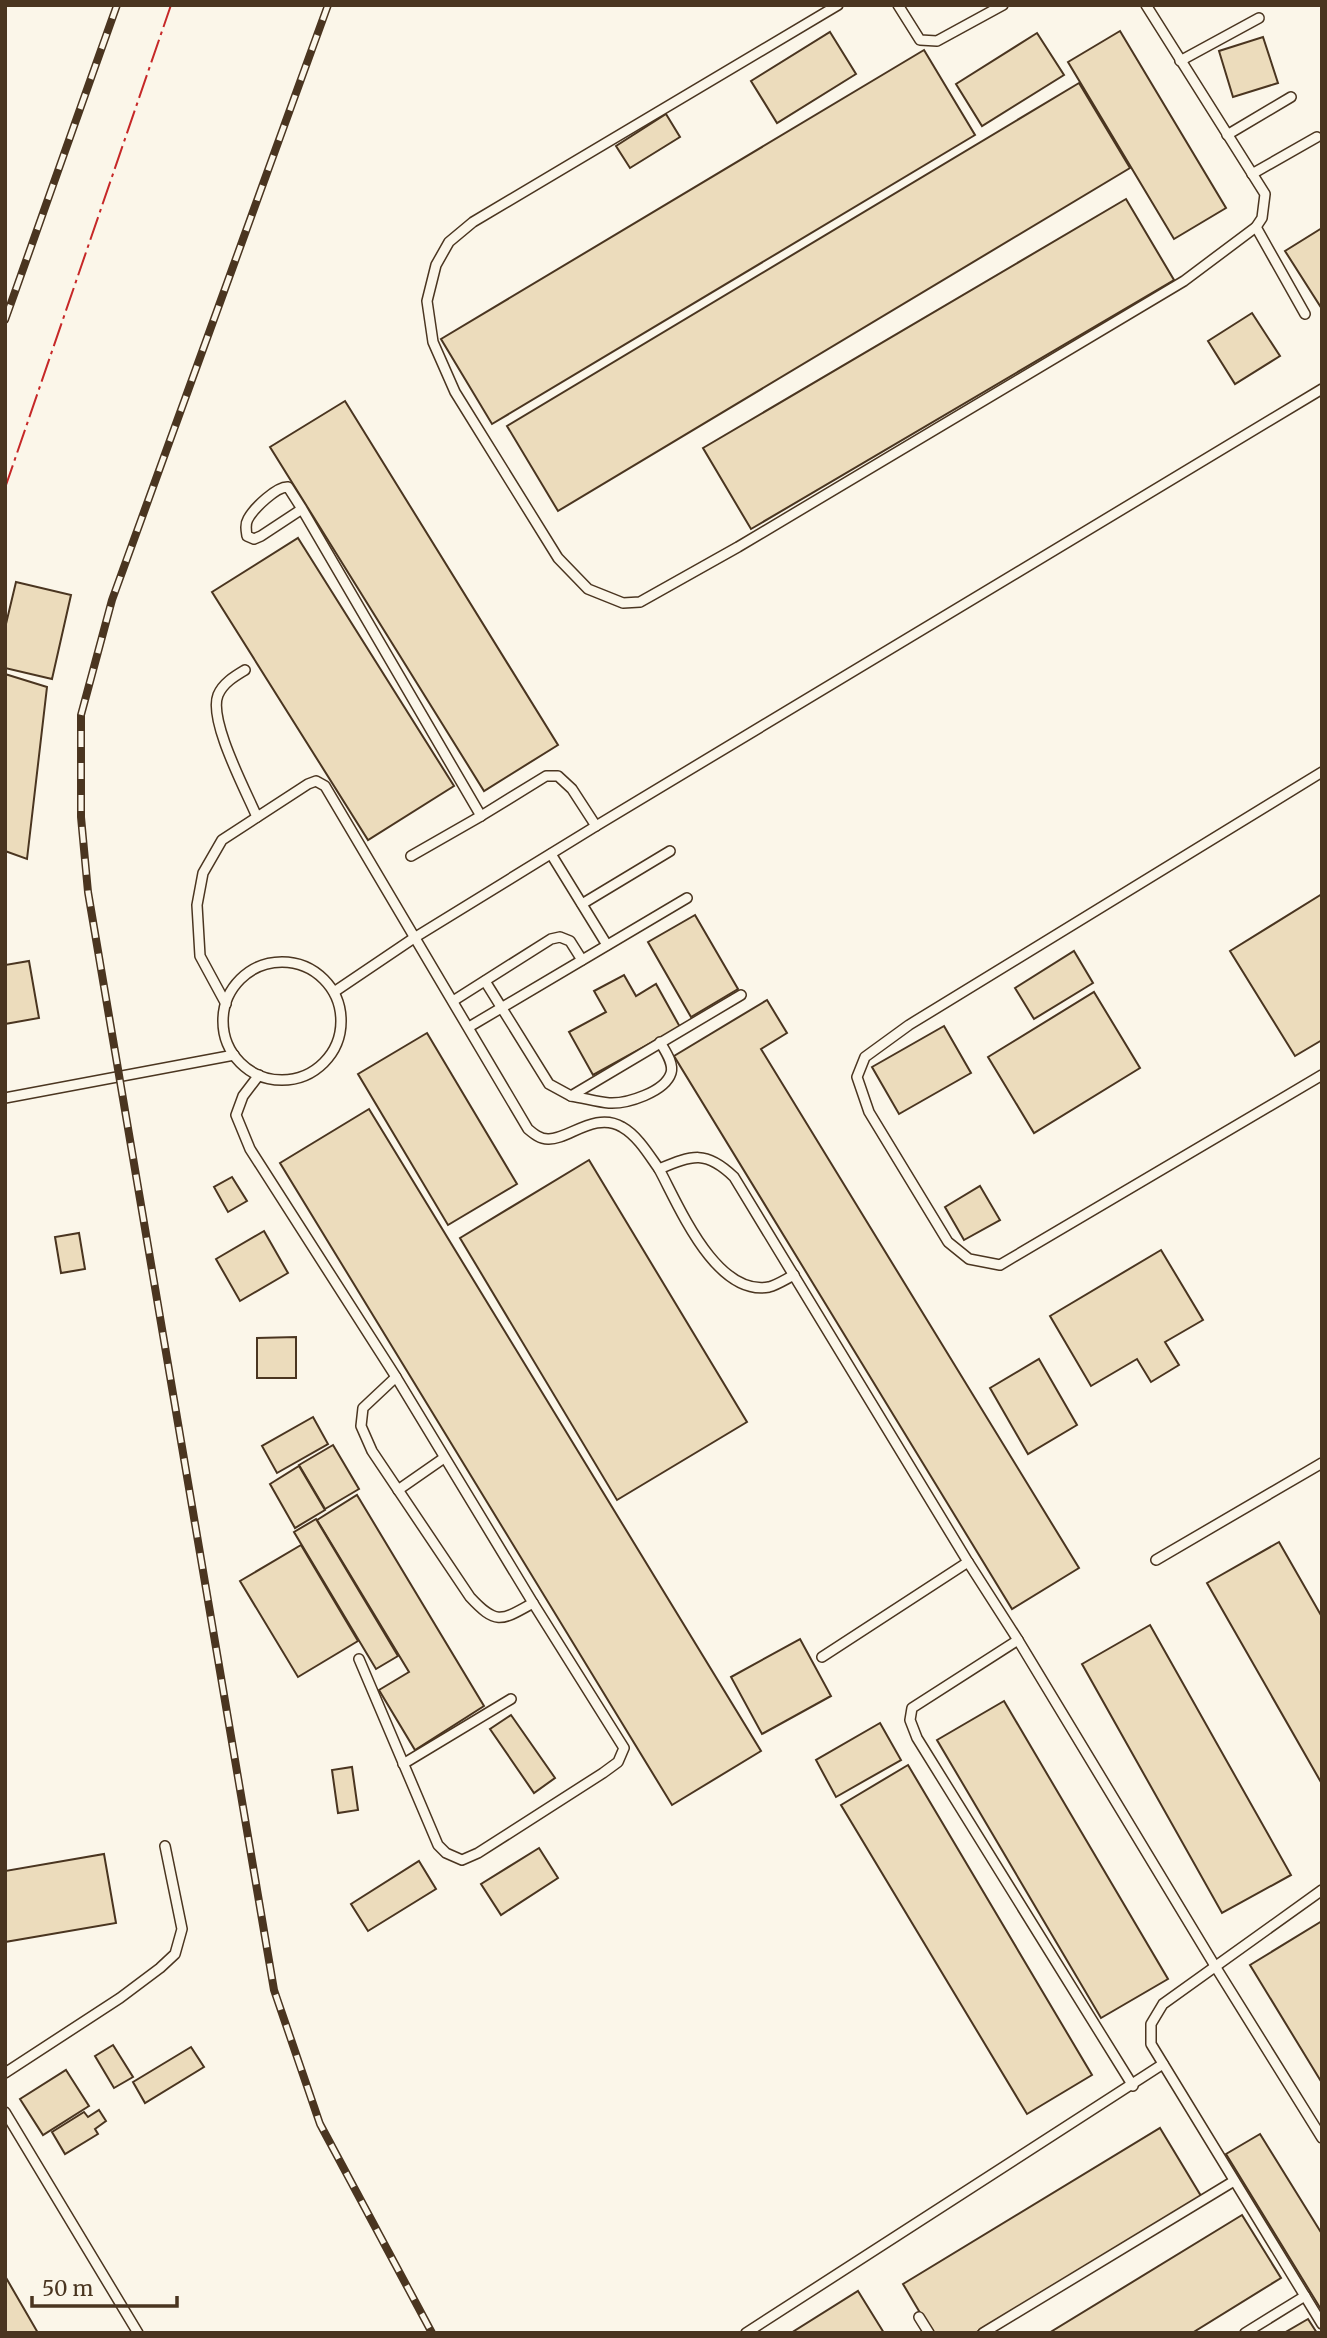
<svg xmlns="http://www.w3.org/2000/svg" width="1327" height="2338" font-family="Merriweather,serif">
  <rect width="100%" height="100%" fill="#fbf6e9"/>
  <g fill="#ecdcbc" stroke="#4a3520" stroke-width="2">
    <polygon points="1120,31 1226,208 1174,239 1068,62"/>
    <polygon points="830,32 856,74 777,123 751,81"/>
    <polygon points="1037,33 1064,75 982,126 956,84"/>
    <polygon points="1263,37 1278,83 1233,97 1219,51"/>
    <polygon points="924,50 975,135 492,424 441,339"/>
    <polygon points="1079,83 1130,168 558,511 507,426"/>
    <polygon points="666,114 680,137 630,168 616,146"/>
    <polygon points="1126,199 1174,280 751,529 703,448"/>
    <polygon points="1322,228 1322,309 1285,251"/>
    <polygon points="1252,313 1280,356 1235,384 1208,341"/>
    <polygon points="345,401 558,745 484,791 270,447"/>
    <polygon points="298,538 454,786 368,840 212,592"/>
    <polygon points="16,582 71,595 52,679 5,668 5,628"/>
    <polygon points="5,674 47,687 27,859 5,851"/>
    <polygon points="1322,894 1322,1040 1295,1056 1230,951"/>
    <polygon points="695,915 738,989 691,1017 648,942"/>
    <polygon points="1074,951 1093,983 1034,1019 1015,988"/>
    <polygon points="29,961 39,1018 5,1024 5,965"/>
    <polygon points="624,975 636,996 656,984 680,1027 593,1075 569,1032 606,1012 594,991"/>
    <polygon points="1094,992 1140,1068 1034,1133 988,1057"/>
    <polygon points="767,1000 787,1033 761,1049 1079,1568 1012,1609 674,1056"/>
    <polygon points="944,1026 971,1073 899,1114 872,1067"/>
    <polygon points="427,1033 517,1184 448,1225 358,1074"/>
    <polygon points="369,1109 761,1751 672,1805 280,1163"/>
    <polygon points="589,1160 747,1422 617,1500 460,1238"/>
    <polygon points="232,1177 247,1201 228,1212 214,1187"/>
    <polygon points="980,1186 1000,1220 964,1240 945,1207"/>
    <polygon points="264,1231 288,1273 240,1301 216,1259"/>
    <polygon points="79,1233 85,1269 61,1273 55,1237"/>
    <polygon points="1161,1250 1203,1320 1165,1342 1179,1365 1151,1382 1137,1359 1091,1386 1050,1316"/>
    <polygon points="296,1337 296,1378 257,1378 257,1338"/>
    <polygon points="1039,1359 1077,1425 1028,1454 990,1388"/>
    <polygon points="313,1417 328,1444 277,1473 262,1446"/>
    <polygon points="333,1445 359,1489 325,1509 299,1465"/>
    <polygon points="299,1466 325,1510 295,1528 270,1484"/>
    <polygon points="357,1495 484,1706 415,1750 379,1690 409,1672 317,1520"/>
    <polygon points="316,1519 398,1656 376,1669 294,1532"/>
    <polygon points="1279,1542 1322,1617 1322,1784 1207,1583"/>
    <polygon points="301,1545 358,1641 298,1677 240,1581"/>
    <polygon points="1150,1625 1291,1875 1222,1913 1082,1664"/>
    <polygon points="800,1639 831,1696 762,1734 731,1677"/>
    <polygon points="1004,1701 1168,1979 1101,2018 937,1740"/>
    <polygon points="511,1715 555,1778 534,1793 490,1729"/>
    <polygon points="880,1723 901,1760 836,1797 816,1760"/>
    <polygon points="908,1765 1092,2075 1027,2114 841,1805"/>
    <polygon points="352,1767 358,1810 338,1813 332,1770"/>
    <polygon points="539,1848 558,1878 501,1915 481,1884"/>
    <polygon points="104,1854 116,1923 5,1942 5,1871"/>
    <polygon points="419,1861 436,1889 368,1931 351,1904"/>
    <polygon points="1322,1921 1322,2083 1250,1965"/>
    <polygon points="113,2045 133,2077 114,2088 95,2056"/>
    <polygon points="191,2047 204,2067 145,2103 133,2082"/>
    <polygon points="66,2070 89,2106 43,2135 20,2099"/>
    <polygon points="99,2110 106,2121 95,2129 98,2134 65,2154 52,2132 84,2112 88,2117"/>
    <polygon points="1160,2128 1201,2196 975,2333 932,2333 903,2284"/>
    <polygon points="1260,2134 1322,2234 1322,2311 1226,2154"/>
    <polygon points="1242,2215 1281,2278 1192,2333 1049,2333"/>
    <polygon points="5,2276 38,2333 5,2333"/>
    <polygon points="858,2291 884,2333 791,2333"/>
    <polygon points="1308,2319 1317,2333 1284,2333"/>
  </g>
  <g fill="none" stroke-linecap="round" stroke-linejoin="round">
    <g stroke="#4a3520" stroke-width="12">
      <g id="service">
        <polyline points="838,5 473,222 449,242 436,265 427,301 433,342 455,392 558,558 588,589 623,603 640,602 738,547 1184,281 1256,227 1262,218 1265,194 1146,5"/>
        <polyline points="898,5 920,40 937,41 1003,5"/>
        <polyline points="1180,61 1259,18"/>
        <polyline points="1227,135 1291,97"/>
        <polyline points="1252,174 1317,137"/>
        <polyline points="1256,227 1305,314"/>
        <path d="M302,509L261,536L254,539L247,536C246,530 245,524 248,519C254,508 277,486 288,487L302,509L481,816"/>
        <path d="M245,670C235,676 223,683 218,695C208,720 246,791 257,817"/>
        <polyline points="1322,772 909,1025 865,1057 857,1077 869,1112 948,1242 969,1259 1000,1265 1322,1075"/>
        <polyline points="551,854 607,945"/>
        <polyline points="411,856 481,816 546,776 558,776 572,789 596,826"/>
        <polyline points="582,904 670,851"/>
        <circle cx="282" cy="1021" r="59"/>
        <polyline points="485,981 549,1084 571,1096 741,995"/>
        <polyline points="334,992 414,938 596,826 1322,389"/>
        <polyline points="453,1001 551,939 560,937 570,941 582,960"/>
        <path d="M226,1004L200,956L197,905L203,873L222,840L308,784L316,781L325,786L528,1129C534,1134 540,1139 548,1139C568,1140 595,1111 622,1127C638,1136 649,1155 659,1169C693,1155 706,1150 734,1177L968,1562L822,1657"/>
        <polyline points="469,1027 687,898"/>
        <polyline points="259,1075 243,1096 236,1115 250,1149 396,1377 533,1603 624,1748 618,1762 603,1773 478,1853 462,1860 446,1853 438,1845 359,1659"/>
        <path d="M571,1096C584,1098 597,1102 609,1103C627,1104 665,1092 671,1073C674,1063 665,1051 660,1042"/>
        <polyline points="5,1098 234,1055"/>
        <path d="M659,1169C679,1206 716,1297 769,1287C777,1285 786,1279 794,1275"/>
        <path d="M396,1377L363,1408L361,1426L372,1451L470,1597C496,1625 501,1621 533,1603"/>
        <polyline points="398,1490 444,1458"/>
        <polyline points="1156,1560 1322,1463"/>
        <polyline points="968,1562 1018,1640"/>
        <polyline points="403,1764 511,1699"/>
        <polyline points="1322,1890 1163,2004 1151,2024 1151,2044 1322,2324"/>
        <polyline points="5,2073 120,1998 160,1968 175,1954 182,1929 165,1846"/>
        <polyline points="1133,2086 917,1738 910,1720 912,1708 1018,1640 1215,1966 1322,2138"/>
        <polyline points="5,2112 138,2333"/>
        <polyline points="919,2317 929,2333"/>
        <polyline points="746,2333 1163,2064"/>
        <polyline points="983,2333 1234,2181"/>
        <polyline points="1245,2333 1305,2296"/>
      </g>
    </g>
    <use href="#service" stroke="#fbf6e9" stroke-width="9"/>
    <g stroke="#4a3520" stroke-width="8">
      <g id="rail">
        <polyline points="328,5 112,600 81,715 81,817 88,892 274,1990 320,2124 432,2333"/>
        <polyline points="5,320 117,5"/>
      </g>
    </g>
    <use href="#rail" stroke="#fbf6e9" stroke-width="5" stroke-dasharray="16" stroke-linecap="butt"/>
    <polyline stroke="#c62828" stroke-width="2" stroke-dasharray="24 5 3.5 5" stroke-linecap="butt" points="5,488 171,5"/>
  </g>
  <rect width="1327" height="2338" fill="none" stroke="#4a3520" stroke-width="14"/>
  <path d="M32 2296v10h145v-10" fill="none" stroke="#4a3520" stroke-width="3.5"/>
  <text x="42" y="2296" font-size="21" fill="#4a3520" stroke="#fbf6e9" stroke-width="5" paint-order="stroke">50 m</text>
</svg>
